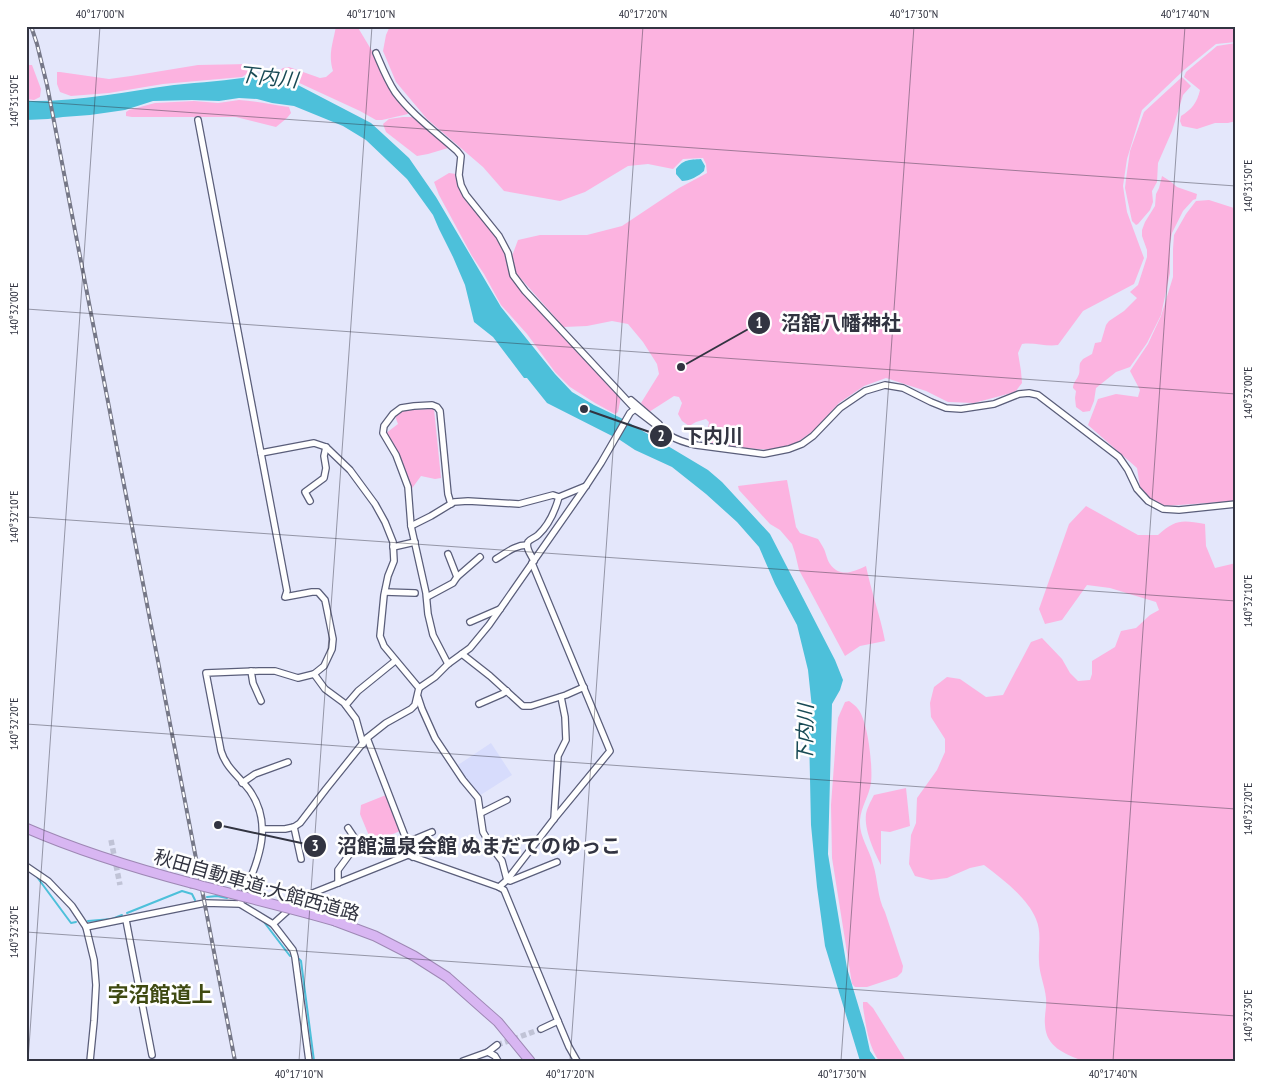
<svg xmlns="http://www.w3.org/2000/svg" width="1262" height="1087" font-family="'PT Sans Narrow','Noto Sans JP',sans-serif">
  <rect width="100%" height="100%" fill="#e4e7fb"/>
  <polygon fill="#d7dcfc" points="491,743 512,775 479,796 460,773 462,771 458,765"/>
  <g fill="#fcb3e0">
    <path d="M336,26H357L375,56L390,89L408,112V114L382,120H376L360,111L295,81L282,78L276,76V73L283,68L289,67L320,78L326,77L333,71C328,53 333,44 336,26Z"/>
    <path d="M390,26H1236V42L1216,44L1184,70L1142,110L1127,159L1123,186L1127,212L1144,258L1134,284L1083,311L1058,345C1046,347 1034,342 1022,344L1018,353L1021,371L1022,383L1015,392L974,403L948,402L926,391L886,378L864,386L839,403L813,431L795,444L771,450L746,448L711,443L706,439L709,422L706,419L696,422L689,426L682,421L678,414L682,403L679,397L674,396L649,412L641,403L659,374L657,364L643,342L628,324L612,321L587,326L564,327L561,324L516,273L512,256L518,240L540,235H587L622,226L679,188L707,173L706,164L703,158L683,159L673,169L648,164L628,166L585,192L560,201L504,191L483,167L427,119L396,82L383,51L386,35Z"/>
    <path d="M1236,43V121L1228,123H1215L1197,129L1182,126L1180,121L1181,116C1192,109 1197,103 1200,90L1184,77L1186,72L1217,46Z"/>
    <polygon points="250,64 252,67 253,69 248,73 242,77 163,84 109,93 71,96 60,92 57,84 57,72 60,72 109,79 131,76 198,65"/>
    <polygon points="26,65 32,65 41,89 40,97 34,100 26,99"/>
    <polygon points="1182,77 1191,86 1183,95 1172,131 1158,163 1157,182 1152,191 1153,202 1150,210 1138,224 1136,225 1132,221 1125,188 1126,179 1130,151 1144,112"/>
    <path d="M239,100C256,101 272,105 289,107L291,113L287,118L276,127L236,117H132L126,116V112L129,110L155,103L194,101L218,103Z"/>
    <polygon points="403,117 412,117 446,144 448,148 428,154 417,156 386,132 383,124 389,119"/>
    <polygon points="449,173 456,174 463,195 497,236 506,255 511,276 522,292 621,397 618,412 615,414 595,403 570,387 555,372 527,334 501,305 484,274 472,256 439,195 434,182"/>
    <path d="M1162,176L1170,181L1177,187L1197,194L1196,199L1193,200L1183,211L1172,233L1170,244V273L1161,315L1147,343L1130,367L1116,372L1096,388L1094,401L1090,411L1083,412L1076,407L1075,398L1076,391L1073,388C1073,382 1077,380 1079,374C1080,370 1079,368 1080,363L1083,359L1092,354L1095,343L1101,342L1106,325L1109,321L1124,311L1137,298L1130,292L1138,285L1147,257V250L1142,236V230L1145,222L1155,206L1156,194L1159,188Z"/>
    <polygon points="1209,200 1234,208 1236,207 1236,501 1165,506 1151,499 1140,487 1137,468 1088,425 1098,399 1116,394 1138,397 1140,390 1130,371 1148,344 1161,316 1173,277 1173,249 1174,235 1186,214 1196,201"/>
    <polygon points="434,409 441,478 435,479 421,476 410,491 385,434 398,424 395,416 403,410"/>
    <path d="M787,480L796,527L800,533L818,539C820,542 822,545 824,549C826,553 827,560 830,564C840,578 853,572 866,566C871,591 880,615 885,641L860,646L845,656L799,570L795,553L792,544L780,530L770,524L739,490L738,486Z"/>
    <path d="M1086,506L1138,535H1158C1176,519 1182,520 1205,524L1206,546L1215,568L1236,563V1061H1083C1065,1054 1046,1047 1045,1025C1044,1016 1047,1007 1046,998C1045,986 1039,973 1039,961C1038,947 1042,933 1036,919C1027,897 1002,879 984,865L970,868L947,878L931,880L915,876L909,864L911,835L916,823L917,798L937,770L945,752V739L931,717L930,703L934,687L947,677L960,679L986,697L1003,695L1031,642L1042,638L1062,659L1070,673L1078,681L1090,680L1092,674V661L1115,647L1121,631L1136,628L1150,615L1159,610L1156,602L1110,588L1087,585L1062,620L1045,624L1039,609L1069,524Z"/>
    <path d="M849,701C852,703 856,706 858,709C868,721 873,767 871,783C869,796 861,807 860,820C859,837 869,848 873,864C878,879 877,897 885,912L903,966L902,972L897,977L867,987H855L852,984L832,858L831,805L836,738L838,718L845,702Z"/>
    <path d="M906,788L910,826L890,832L881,831V865C874,851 864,830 866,814C867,808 871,801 874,795Z"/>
    <polygon points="386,795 400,831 372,843 360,814 361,805"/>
    <path d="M863,1002H867L873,1008L906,1061H879C868,1045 866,1026 863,1007Z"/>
  </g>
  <g fill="#4dc0da">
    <path d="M254,76H272L279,79L296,84L371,123L409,158L436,197L501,307L555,374L572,392L594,405L621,418L708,470L722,482L770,534L835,660L843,680L840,690L832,704L828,854L847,968L865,1028L870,1051L877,1061H860L825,946L817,887L811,825L809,732L812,708L808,670L797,625L775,584L759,547L737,522L706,494L672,467L635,450L620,440L547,403L527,378H524L493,337L474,322L465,285L453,257L439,229L433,215L407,179L366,140L343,126L294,106L272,103L257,99L239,98L219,101L192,100L153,101L125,110L90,115L63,117L48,119L26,120V101C76,102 125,92 174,85C201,82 228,81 254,76Z"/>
    <path d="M701,159L705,166L704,171C699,176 689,181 682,181L676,174V169C684,159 689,160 701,159Z"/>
  </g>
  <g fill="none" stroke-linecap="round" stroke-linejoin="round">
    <g stroke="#4dc0da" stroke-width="2">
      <polyline points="37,877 71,923 76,922"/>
      <polyline points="207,897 217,896 227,898"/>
      <polyline points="127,913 182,891 192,894 195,900"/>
      <polyline points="88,921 112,919 122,915"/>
      <polyline points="264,922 290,956"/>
      <polyline points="299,959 301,961 314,1061"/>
    </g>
    <g stroke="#c0c3d6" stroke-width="5.5" stroke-dasharray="5.5 3" stroke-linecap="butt">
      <polyline points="111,840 120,885"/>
      <polyline points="497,1045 541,1029"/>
    </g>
    <g stroke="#5a5e7a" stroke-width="8">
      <g id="minor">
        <path d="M376,53C382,67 387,80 395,92C412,115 436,132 457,151L461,156L459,175L461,185L466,195L499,236L508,253L513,275L525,291L635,409L669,435C677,440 686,443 696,445L764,454L789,449L802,444L813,436L840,408L865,391L885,385L903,388L931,402L946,408L961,409L994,404L1019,394L1029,393L1038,395L1119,457L1128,470L1137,489L1148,501L1163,509L1179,510L1236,504"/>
        <path d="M198,120L287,591L285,597L312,592H318L325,600L333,639L332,649L324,666L314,674L298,678L275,671H259L206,673L221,751C226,768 240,777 250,791C276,829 255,866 240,904"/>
        <polyline points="631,400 659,424"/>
        <polyline points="261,453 314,443 326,447 350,470 375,504 385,522 393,542 394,561 388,576 384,595 380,636 384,646 419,688 415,705 411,709 386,723 367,738 326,789 300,823 294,827 285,829 263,829"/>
        <polyline points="310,501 305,492 324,478 326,468 324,456 326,447"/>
        <polyline points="411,526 431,516 454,502 468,501 519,504 553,495 559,497 586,486"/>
        <polyline points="393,547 415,542"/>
        <path d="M496,559C506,553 515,545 527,545"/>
        <path d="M534,561C532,556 525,548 528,542C530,539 535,538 538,535C549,525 555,511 559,497"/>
        <polyline points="457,577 480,557"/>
        <polyline points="385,592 415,593"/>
        <polyline points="427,597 453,583 457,577 448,554"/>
        <polyline points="470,622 500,609"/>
        <polyline points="462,654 490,676 523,706 531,706 566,695 584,687"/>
        <polyline points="448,664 433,635 428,614 426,593 411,526 408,487 396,455 383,433 384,426 393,414 401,408 414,406 432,405 437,407 440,411 448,494 451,504"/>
        <polyline points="251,671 253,683 261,701"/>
        <polyline points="314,674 325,689 344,703 356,719 363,744"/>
        <polyline points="419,688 435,677 448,664 470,648 489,625 586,486 601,463 630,413 635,409"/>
        <polyline points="418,697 422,709 435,738 463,780 478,798 483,832 493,849 502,861 507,880"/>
        <polyline points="479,704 502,694 507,691"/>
        <polyline points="346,705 358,691 395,661"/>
        <polyline points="367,738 413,857"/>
        <polyline points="242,783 255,774 288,762"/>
        <polyline points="481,813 507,800"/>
        <polyline points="554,819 558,756 566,740 565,717 561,697"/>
        <polyline points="294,827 301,859"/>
        <polyline points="408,842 432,832"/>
        <polyline points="26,866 48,881 72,906 86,927 94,960 96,985 94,1021 90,1061"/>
        <polyline points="507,880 510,881 557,862"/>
        <polyline points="338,883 338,870 349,855 358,847 356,840 348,828"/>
        <polyline points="499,887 507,880 554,819 610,751 532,563"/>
        <polyline points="126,920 152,1055"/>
        <polyline points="273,924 303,897 408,855 499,887 504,890 558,1021 569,1047 577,1061"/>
        <polyline points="86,927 205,903 240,904 273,924 293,950 295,957 309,1061"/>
        <polyline points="541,1029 558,1021"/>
        <polyline points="488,1052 495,1056 498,1061"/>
        <polyline points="463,1061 488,1052 497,1045"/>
      </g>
    </g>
    <g stroke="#9e88b4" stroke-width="11">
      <g id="highway">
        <path d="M26,828C81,852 134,868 191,883"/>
        <polyline points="335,921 375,936 414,956 447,977 498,1022 530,1061"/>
      </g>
    </g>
    <use href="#minor" stroke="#fff" stroke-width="5.5"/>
    <use href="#highway" stroke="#d8b6f2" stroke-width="9"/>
    <g stroke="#767888" stroke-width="4">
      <polyline id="rail" points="31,26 37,44 47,85 235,1061"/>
    </g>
    <use href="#rail" stroke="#fff" stroke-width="2" stroke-dasharray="5.5" stroke-linecap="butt"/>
    <g stroke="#9e88b4" stroke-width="11" stroke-linecap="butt">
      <path id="highway-bridge" d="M191,883C239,896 287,907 335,921"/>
    </g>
    <use href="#highway-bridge" stroke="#d8b6f2" stroke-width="9"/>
  </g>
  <path fill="none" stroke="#323441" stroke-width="1" stroke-opacity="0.45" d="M26,101L1236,186M26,309L1236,394M26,517L1236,601M26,724L1236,809M26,932L1236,1016M28,1061L100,26M299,1061L372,26M570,1061L643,26M841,1061L914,26M1113,1061L1185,26"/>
  <g text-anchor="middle" stroke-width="5" stroke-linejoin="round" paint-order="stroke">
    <g font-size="19" fill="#323441" stroke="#fff">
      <text transform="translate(257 885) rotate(16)" y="7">秋田自動車道;大館西道路</text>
    </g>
    <g font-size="20" font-style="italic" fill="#184a55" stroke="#fff">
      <text transform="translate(268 77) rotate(6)" y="7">下内川</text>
      <text transform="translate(805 734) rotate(-89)" y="7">下内川</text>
    </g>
    <g font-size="21" font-weight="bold" fill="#3f4a12" stroke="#fff">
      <text x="160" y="1002">字沼館道上</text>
    </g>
  </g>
  <path fill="none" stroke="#323441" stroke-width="2" d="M681 367L759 323M584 409L661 436M218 825L315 846"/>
  <g fill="#323441" stroke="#fff" stroke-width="2">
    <circle cx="681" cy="367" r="5"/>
    <circle cx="584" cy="409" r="5"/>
    <circle cx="218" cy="825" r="5"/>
    <circle cx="759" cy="323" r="12"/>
    <circle cx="661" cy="436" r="12"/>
    <circle cx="315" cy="846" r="12"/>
  </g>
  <g font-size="15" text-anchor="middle" font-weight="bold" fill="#fff">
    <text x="759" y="328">1</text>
    <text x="661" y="441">2</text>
    <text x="315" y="851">3</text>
  </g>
  <g font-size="20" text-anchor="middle" font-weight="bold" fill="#323441" stroke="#fff" stroke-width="5" stroke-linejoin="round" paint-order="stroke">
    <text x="841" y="330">沼舘八幡神社</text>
    <text x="713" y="443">下内川</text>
    <text x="479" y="853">沼館温泉会館 ぬまだてのゆっこ</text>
  </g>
  <rect width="1262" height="1087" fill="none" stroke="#ffffff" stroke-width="55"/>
  <rect x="28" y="28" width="1206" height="1032" fill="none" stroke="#323441" stroke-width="2"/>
  <g font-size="12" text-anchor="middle" fill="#323441">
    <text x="100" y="18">40°17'00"N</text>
    <text x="371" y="18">40°17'10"N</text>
    <text x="643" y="18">40°17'20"N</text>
    <text x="914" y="18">40°17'30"N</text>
    <text x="1185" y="18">40°17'40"N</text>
    <text transform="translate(14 101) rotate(-90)" y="4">140°31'50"E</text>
    <text transform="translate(1248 186) rotate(-90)" y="4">140°31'50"E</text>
    <text transform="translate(14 309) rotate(-90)" y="4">140°32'00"E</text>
    <text transform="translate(1248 393) rotate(-90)" y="4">140°32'00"E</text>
    <text transform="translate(14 517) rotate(-90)" y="4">140°32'10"E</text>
    <text transform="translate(1248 601) rotate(-90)" y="4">140°32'10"E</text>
    <text transform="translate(14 724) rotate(-90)" y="4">140°32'20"E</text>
    <text transform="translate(1248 809) rotate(-90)" y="4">140°32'20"E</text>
    <text transform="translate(14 932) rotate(-90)" y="4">140°32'30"E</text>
    <text transform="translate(1248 1016) rotate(-90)" y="4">140°32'30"E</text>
    <text x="299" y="1078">40°17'10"N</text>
    <text x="570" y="1078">40°17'20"N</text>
    <text x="842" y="1078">40°17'30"N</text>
    <text x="1113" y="1078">40°17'40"N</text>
  </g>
</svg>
